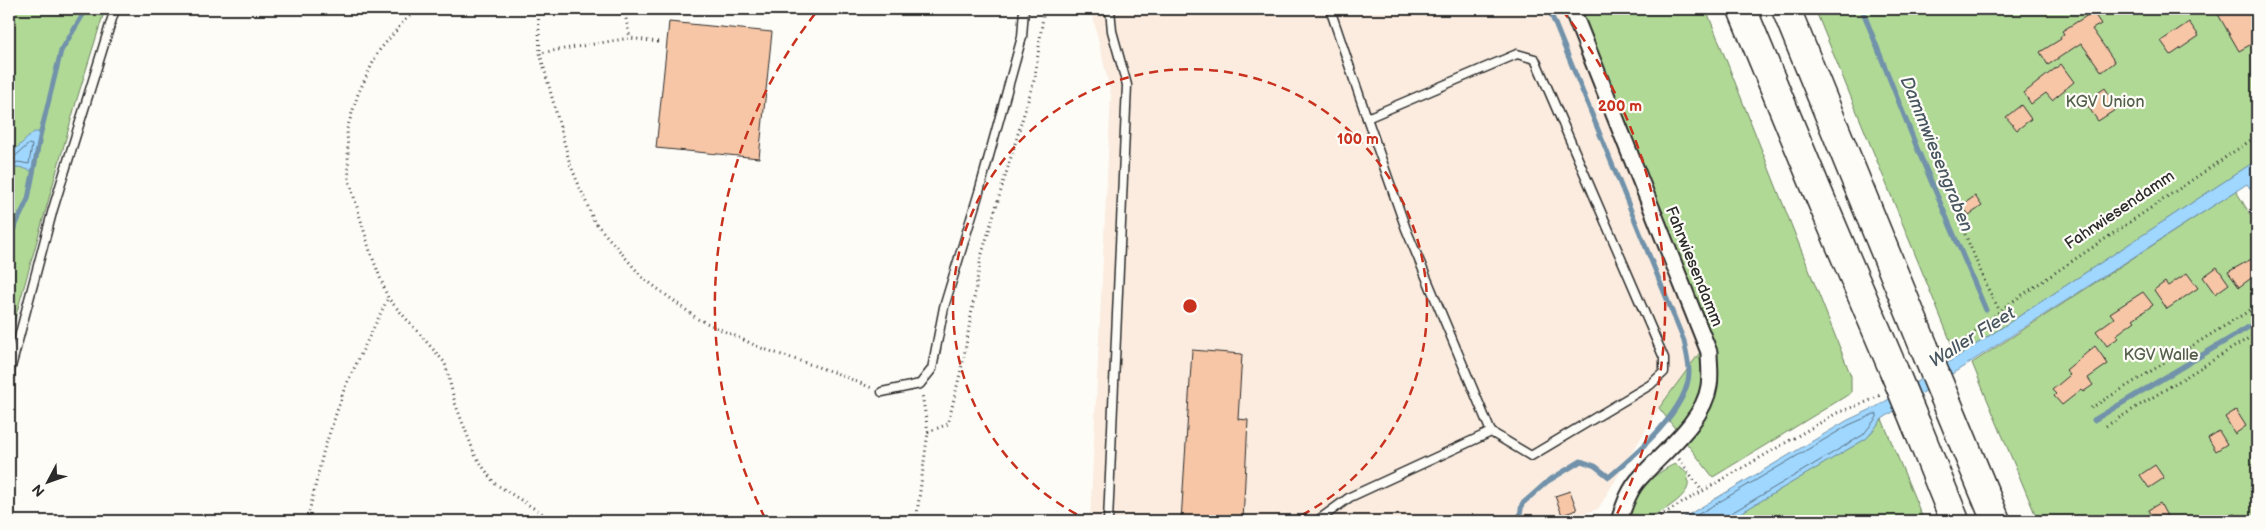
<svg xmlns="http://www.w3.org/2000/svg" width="2266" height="530" font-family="'Balsamiq Sans',sans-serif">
  <rect width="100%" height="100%" fill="#fdfcf7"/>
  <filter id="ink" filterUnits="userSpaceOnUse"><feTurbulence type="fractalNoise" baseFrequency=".02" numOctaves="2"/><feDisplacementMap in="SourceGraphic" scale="10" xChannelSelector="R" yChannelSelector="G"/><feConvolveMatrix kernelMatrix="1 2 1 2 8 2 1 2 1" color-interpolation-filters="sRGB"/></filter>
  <g filter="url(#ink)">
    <polygon fill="#fbecdf" points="1091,9 1563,9 1701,351 1659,408 1598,509 1562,521 1090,521 1111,95"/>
    <g fill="#b0d996" stroke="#6e8260">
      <polygon points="9,9 105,9 77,99 9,340"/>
      <polygon points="1563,9 1706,9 1851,376 1851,393 1713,477 1659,408 1701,351"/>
      <polygon points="1815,9 2257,9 2257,160 1957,357"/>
      <polygon points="2236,191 2257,226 2257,521 2038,521 1972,363"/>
      <polygon points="1882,419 1924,521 1727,521 1867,438"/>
      <path d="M1675,464L1687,473C1688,479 1689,484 1687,489C1681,502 1644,526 1631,517C1625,496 1658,471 1675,464Z"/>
    </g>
    <g fill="#9fd7ff" stroke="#7192aa">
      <polygon points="34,132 41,132 32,171 19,167 9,172 9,155"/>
      <polygon points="2257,160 2257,198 2247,184 1882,419 1867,438 1727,521 1678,521 1848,420 1876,407 1957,357"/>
    </g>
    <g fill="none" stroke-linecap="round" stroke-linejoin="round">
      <g stroke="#597080" stroke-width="1">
        <polyline points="9,158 13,158 29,144 32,145 29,164 18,162 9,166"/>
        <polyline points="1687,521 1849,425 1874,414 1877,414 1877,417 1863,435 1728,515 1725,521"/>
      </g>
      <g stroke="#7192aa" stroke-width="5">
        <polyline points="1862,9 1917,148 1986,310"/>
        <polyline points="9,239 28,199 41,132 61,51 84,13 85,9"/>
        <polyline points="2094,420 2257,322"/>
        <path d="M1519,520L1522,504L1548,481L1581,461L1595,466L1609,477C1635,455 1689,409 1689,372C1689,362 1686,351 1684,341L1549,9"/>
      </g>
    </g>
    <g fill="#f6c6a6" stroke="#2b2b2b">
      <polygon points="2215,9 2252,9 2257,17 2257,41 2239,51"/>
      <polygon points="2093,12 2101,24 2092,29 2115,62 2102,72 2081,43 2048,65 2040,52 2061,39 2060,37 2064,34 2062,31"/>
      <polygon points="669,22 772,32 759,158 656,148"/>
      <polygon points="2189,22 2199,36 2171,55 2161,41"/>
      <polygon points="2061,64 2074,82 2052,100 2046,93 2031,104 2024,93"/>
      <polygon points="2105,88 2118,108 2098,121 2085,102"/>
      <polygon points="2021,105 2031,119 2017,130 2006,117"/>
      <polygon points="1975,196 1982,206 1969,215 1962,205"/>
      <polygon points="2257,256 2257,274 2239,287 2228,272"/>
      <polygon points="2217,267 2229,284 2215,294 2203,277"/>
      <polygon points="2187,273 2198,288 2167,309 2154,290 2165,282 2168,286"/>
      <polygon points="2143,292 2153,305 2133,319 2135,321 2116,335 2118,338 2107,346 2096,331 2114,318 2110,313"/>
      <polygon points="2095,346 2108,364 2088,378 2093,385 2083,392 2081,390 2062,405 2054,396 2056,394 2052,390 2070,375 2066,370"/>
      <polygon points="1192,350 1242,354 1238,419 1248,420 1243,521 1181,521"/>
      <polygon points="2236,410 2246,426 2235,434 2225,417"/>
      <polygon points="2219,431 2227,444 2216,451 2208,438"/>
      <polygon points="2155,465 2164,478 2149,488 2140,475"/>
      <polygon points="1570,491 1577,510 1562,515 1555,496"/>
      <polygon points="2160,503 2167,516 2154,521 2148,510"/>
    </g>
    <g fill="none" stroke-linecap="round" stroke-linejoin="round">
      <g stroke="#2b2b2b" stroke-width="11">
        <g id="service">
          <polyline points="1367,118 1406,229 1491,432"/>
          <polyline points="882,392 920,384 932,369 944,307 979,192 1022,37 1024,9"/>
          <polyline points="9,417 10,371 53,209 115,9"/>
          <polyline points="9,506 11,521"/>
          <polyline points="1108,521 1127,85 1112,31 1110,9"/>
          <polyline points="1317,521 1350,497 1491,432 1531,456 1650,385 1664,372 1664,358 1535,59 1517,54 1367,118 1330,9"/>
        </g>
      </g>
      <g stroke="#2b2b2b" stroke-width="19">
        <path id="minor" d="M1572,9L1709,352C1709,363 1711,375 1709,386C1704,421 1663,452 1641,477C1629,489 1624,506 1619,521"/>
      </g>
      <g stroke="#2b2b2b" stroke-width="31">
        <g id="motorway">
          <polyline points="1742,9 1816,188 1894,371"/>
          <polyline points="1786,9 1924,347"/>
          <polyline points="1945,398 1996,521"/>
          <polyline points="1916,424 1955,521"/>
        </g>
      </g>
      <g stroke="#2b2b2b" stroke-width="3" stroke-dasharray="1 4" stroke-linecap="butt">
        <polyline points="417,9 404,21 378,52 358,94 347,129 349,180 370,251 388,298 445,363 455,403 475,455 494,483 554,521"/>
        <polyline points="538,9 540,53"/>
        <polyline points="624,9 630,38"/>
        <polyline points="1983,14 1992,9"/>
        <polyline points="658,42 630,38 540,53 570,164 594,221 642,277 698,319 761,348 836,373 872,388"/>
        <polyline points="1940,174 1988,289 2000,311"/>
        <polyline points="1948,355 2006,306 2257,136"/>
        <polyline points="2091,408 2257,306"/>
        <polyline points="2106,426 2257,333"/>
        <polyline points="928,432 948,424 964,357 981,257 1035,77 1044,9"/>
        <polyline points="1679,459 1702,491"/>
        <polyline points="2233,514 2237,521"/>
        <polyline points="307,521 323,453 345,387 388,298"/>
        <polyline points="916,521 928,432 922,394"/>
        <polyline points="1651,521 1837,413 1869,401 1882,394"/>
      </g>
      <use href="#service" stroke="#fdfcf7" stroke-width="8"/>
      <use href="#minor" stroke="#fdfcf7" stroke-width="15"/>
      <use href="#motorway" stroke="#fdfcf7" stroke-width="28"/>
      <g stroke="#2b2b2b" stroke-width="31" stroke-linecap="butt">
        <g id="motorway-bridge">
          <polyline points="1924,347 1945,398"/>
          <polyline points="1894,371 1916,424"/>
        </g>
      </g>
      <use href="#motorway-bridge" stroke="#fdfcf7" stroke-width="28"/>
    </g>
  </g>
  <g fill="none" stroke="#c8321e" stroke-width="2.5" stroke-dasharray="9 6">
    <path d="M1090 521A237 237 0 1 1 1290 521"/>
    <path d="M765 518A475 475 0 0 1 818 10M1562 10A475 475 0 0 1 1615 518"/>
  </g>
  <g text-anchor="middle" stroke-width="4.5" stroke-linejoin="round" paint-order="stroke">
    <g font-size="16" fill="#535f4b" stroke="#fdfcf7">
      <text x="2105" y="107">KGV Union</text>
      <text x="2161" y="360">KGV Walle</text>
    </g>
    <g font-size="16" fill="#2b2b2b" stroke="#fdfcf7">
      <text transform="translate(2119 209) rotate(-34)" y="6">Fahrwiesendamm</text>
      <text transform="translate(1695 266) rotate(68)" y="6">Fahrwiesendamm</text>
    </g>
    <g font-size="18" font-style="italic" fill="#485660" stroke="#fdfcf7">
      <text transform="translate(1937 154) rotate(68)" y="6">Dammwiesengraben</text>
      <text transform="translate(1972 337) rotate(-32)" y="6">Waller Fleet</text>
    </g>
  </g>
  <circle cx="1190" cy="306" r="8" fill="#c8321e" stroke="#fdfcf7" stroke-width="2.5"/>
  <g font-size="15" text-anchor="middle" font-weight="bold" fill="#c8321e" stroke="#fdfcf7" stroke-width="4.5" stroke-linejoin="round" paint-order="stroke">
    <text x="1620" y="111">200 m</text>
    <text x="1358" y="144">100 m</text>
  </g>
  <rect width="2266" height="530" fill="none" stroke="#fdfcf7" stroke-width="30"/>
  <rect x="15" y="15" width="2236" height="500" fill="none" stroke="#2b2b2b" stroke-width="2" filter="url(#ink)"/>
  <g transform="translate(48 482) rotate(229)" stroke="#fdfcf7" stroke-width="4" paint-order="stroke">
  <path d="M0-4L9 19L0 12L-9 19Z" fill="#2b2b2b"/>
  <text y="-8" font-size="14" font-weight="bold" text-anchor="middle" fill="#2b2b2b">N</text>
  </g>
</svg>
